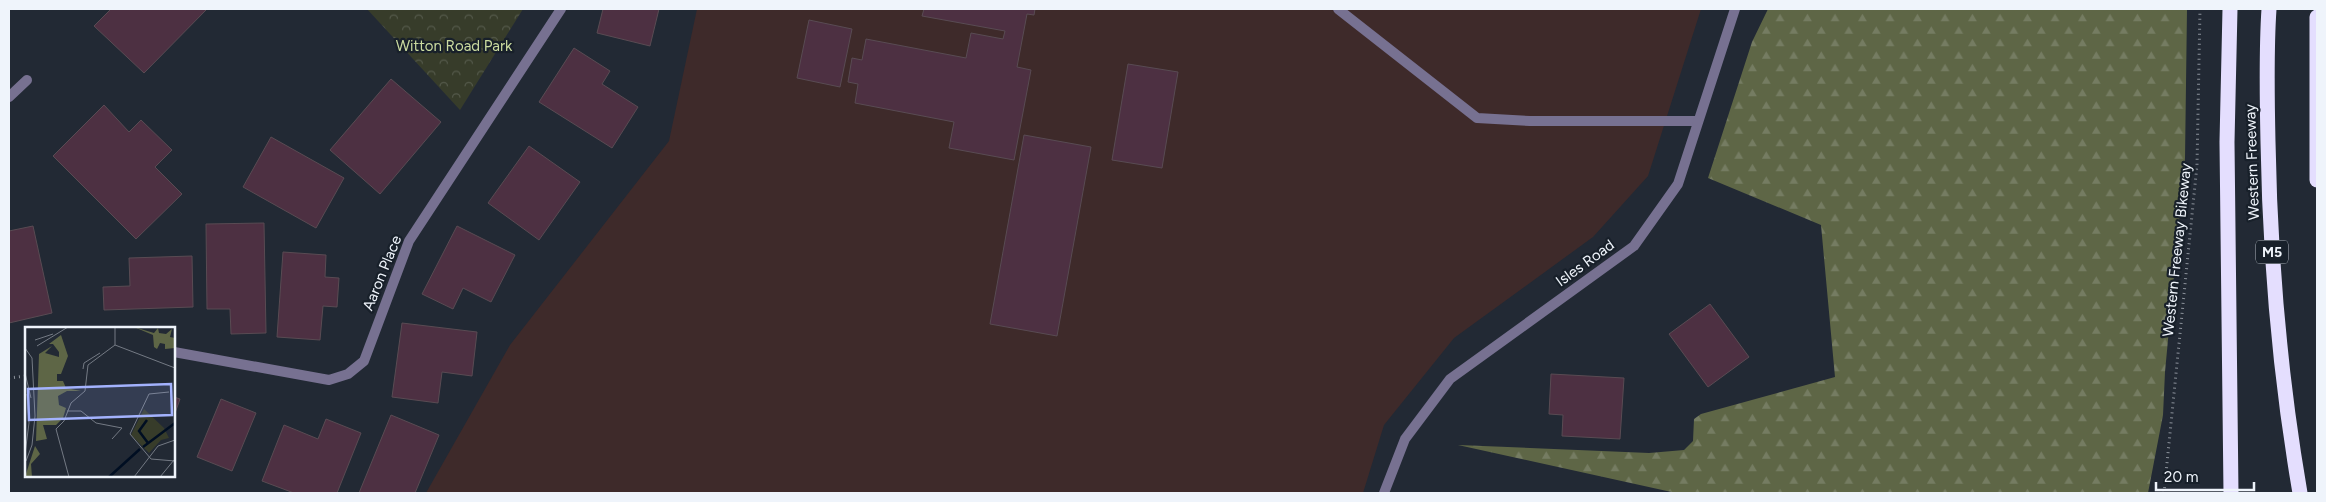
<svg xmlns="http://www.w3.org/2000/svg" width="2326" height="502" font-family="Figtree,sans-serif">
  <defs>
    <pattern id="forest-firs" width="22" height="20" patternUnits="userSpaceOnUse" patternTransform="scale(1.25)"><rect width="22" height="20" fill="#5e6646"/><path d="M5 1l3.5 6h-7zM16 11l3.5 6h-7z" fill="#757c62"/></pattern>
    <pattern id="park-crowns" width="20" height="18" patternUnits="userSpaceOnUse" patternTransform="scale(1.25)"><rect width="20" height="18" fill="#373c2a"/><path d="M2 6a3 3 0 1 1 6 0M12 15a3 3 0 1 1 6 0" fill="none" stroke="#54594a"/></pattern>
  </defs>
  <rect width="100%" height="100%" fill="#222934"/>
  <polygon fill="#3e2a2a" points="697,9 1701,9 1648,176 1593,237 1454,338 1384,425 1363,493 426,493 510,345 669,141"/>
  <polygon fill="url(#forest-firs)" points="1768,9 2187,9 2185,158 2165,372 2163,415 2148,493 1676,493 1458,445 1649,453 1684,450 1693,441 1694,419 1701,414 1835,377 1821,225 1708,178 1752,42"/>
  <polygon fill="url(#park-crowns)" points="367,9 523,9 460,110"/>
  <g fill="#4d3042" stroke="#594b53">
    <polygon points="111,9 207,9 144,73 94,26"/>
    <polygon points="603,9 659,9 650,46 597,33"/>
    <polygon points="924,9 1035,9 1034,15 1027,14 1017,67 1031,70 1014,160 949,148 954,122 855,103 858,84 848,82 852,58 862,60 866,39 966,58 971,33 1003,39 1005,31 922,16"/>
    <polygon points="809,20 852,29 840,87 797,78"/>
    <polygon points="574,48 610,71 602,84 638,107 612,148 539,102"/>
    <polygon points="1128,64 1178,72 1162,168 1112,160"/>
    <polygon points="391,79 441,122 380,194 330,150"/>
    <polygon points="104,105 129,132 141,120 172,150 155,167 182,194 136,239 53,156"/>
    <polygon points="1024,135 1091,147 1057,336 990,324"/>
    <polygon points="271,137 344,178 316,228 243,187"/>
    <polygon points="529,146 580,182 539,240 488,203"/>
    <polygon points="264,223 266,333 231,334 230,309 207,309 206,224"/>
    <polygon points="33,226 52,313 9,323 9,231"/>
    <polygon points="457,226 515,255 491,302 463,288 453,309 422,294"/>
    <polygon points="283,252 326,255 325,277 339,278 337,307 323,306 320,340 277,337"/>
    <polygon points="192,256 193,307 104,310 103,287 130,286 129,258"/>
    <polygon points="1710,304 1749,357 1708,387 1669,334"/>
    <polygon points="402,323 477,332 472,376 442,372 438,403 392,397"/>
    <polygon points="1551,374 1624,378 1620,439 1562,436 1563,415 1549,414"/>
    <polygon points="174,397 180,399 174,416"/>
    <polygon points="221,399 256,413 232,471 197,457"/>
    <polygon points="391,415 439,435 415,493 359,493"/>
    <polygon points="326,419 361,433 337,493 294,493 262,481 284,425 318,439"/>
  </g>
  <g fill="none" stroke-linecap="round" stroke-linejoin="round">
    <g stroke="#8c929b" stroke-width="3" stroke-dasharray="1 4" stroke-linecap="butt">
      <polyline points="9,378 26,376"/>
      <polyline points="2164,493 2197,165 2200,9"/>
    </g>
    <g stroke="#777191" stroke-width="10">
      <polyline points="1338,9 1477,118 1530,121 1698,121"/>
      <polyline points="9,97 27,80"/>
      <polyline points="174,352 329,380 348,374 364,361 409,241 561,9"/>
    </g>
    <polyline stroke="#777191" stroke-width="10" points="1384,493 1405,439 1450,379 1634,246 1678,184 1735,9"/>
    <g stroke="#e4defe" stroke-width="15">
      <polyline points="2230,9 2227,142 2231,493"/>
      <path d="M2269,9C2266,53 2267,97 2268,142C2270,259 2280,377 2300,493"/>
      <polyline points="2317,17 2317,180"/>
    </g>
  </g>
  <g text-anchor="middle" stroke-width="4.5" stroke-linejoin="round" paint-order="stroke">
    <rect fill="#18202a" stroke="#aeb4bc" stroke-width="1" x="2256" y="240.5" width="32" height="23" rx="4"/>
    <g font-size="14" font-weight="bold" fill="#eff4fb">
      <text x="2272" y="257">M5</text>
    </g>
    <g font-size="15" fill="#cada9f" stroke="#18202a">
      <text x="454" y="51">Witton Road Park</text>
    </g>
    <g font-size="15" fill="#eff4fb" stroke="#18202a">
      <text transform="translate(2252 162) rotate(-92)" y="5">Western Freeway</text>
      <text transform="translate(2177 250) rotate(-84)" y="5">Western Freeway Bikeway</text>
      <text transform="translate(1585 263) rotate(-36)" y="5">Isles Road</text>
      <text transform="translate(382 273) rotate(-68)" y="5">Aaron Place</text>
    </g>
  </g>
  <g transform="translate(25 327)">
    <rect width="150" height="150" fill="#222934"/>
    <path d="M109,0L129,6L133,1L134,6L141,7L147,2L145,10L150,11V21L140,22V17L135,16L132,22L129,20L128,8ZM36,8L43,29L36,47H32V54H38L41,61L56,64H42L33,69L34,78L41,81L38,91L31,98H18L22,112L11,114L14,27L27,19L20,26L34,30V25L28,17H24ZM10,119L15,127L6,137L7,150H0Z" fill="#5e6646"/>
    <path d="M119,82L139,101L144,111L136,113L124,126L106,108Z" fill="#373c2a"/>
    <path fill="none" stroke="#000e22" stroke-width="2.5" d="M122,93L114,104L123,116M118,120L150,96M84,150L115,122"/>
    <path fill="none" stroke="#747a84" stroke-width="1" d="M90,0V18M10,13L28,7M90,18L150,41M12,19L43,0M0,21L7,31L10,89L7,118L1,134M58,42L59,36L75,26M0,46L6,71M144,65L124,67L105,107L126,132L150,134M42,84H56L71,96L97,101L87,112M0,127L4,96L2,67M44,150L31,102L39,94L46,76L60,64L63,38L90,18M109,150L133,119L150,113M135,150L149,133"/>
    <path fill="#a3b2fd" fill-opacity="0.15" stroke="#a3b2fd" stroke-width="2.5" d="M146,57L147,88L4,93L3,62Z"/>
    <rect width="150" height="150" fill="none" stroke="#eff4fb" stroke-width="2.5"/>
  </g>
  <rect width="2326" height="502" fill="none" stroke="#eff4fb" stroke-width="20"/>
  <path d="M2156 482v8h98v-8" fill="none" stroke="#eff4fb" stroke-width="2.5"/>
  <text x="2164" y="482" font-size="15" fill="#eff4fb" stroke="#18202a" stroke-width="4" paint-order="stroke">20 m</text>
</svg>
